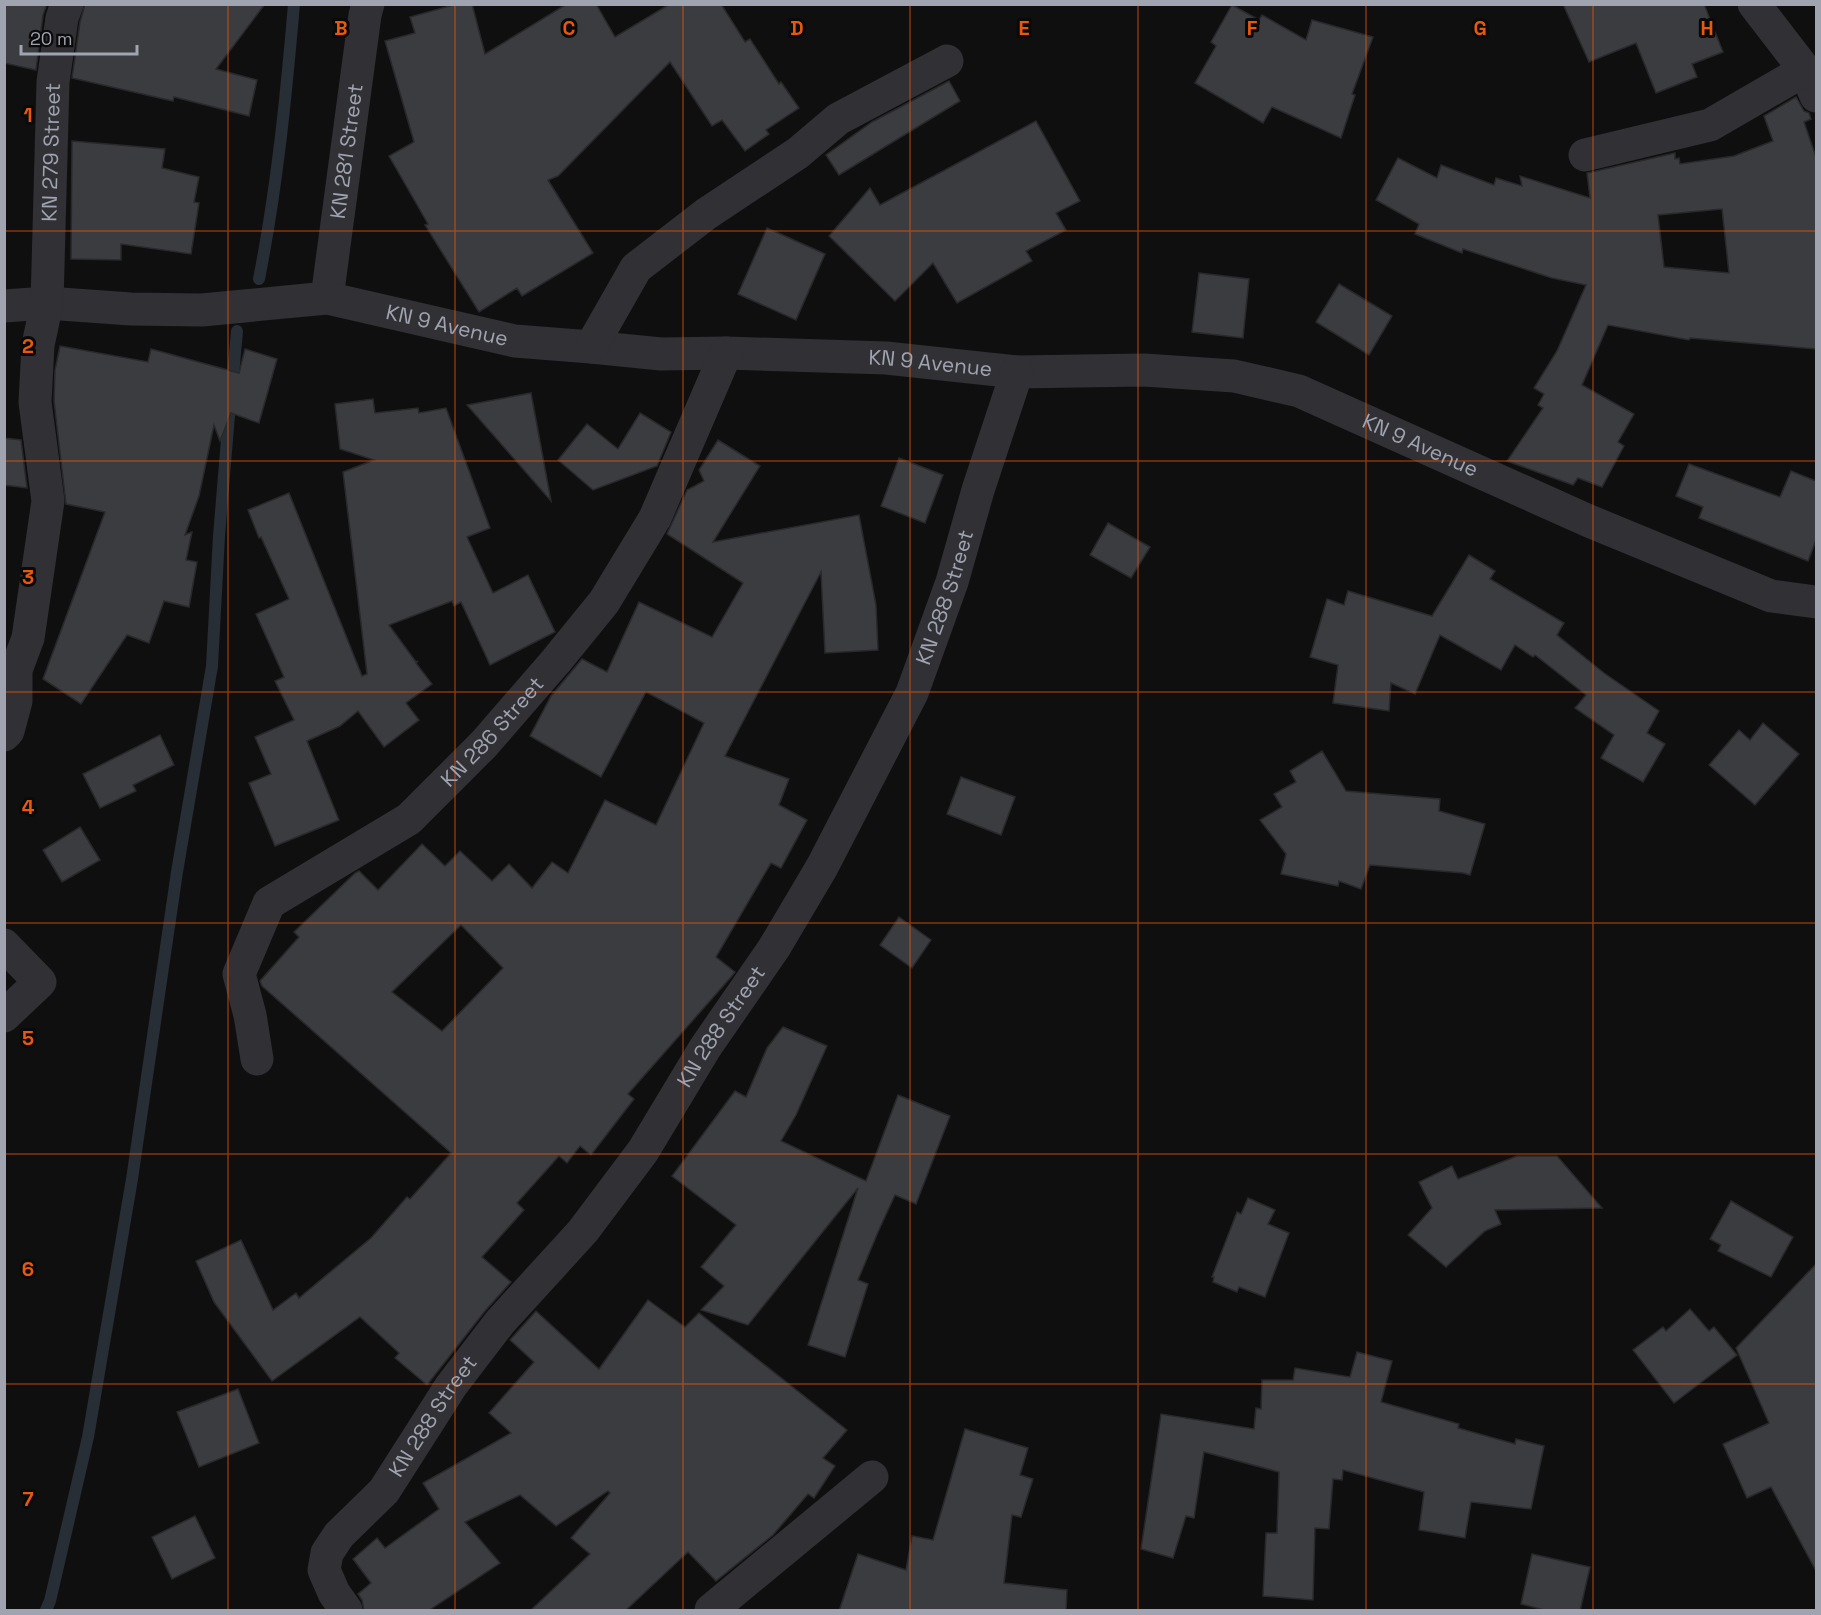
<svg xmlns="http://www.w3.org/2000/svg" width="1821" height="1615" font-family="'Space Grotesk',sans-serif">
  <rect width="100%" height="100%" fill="#0f0f10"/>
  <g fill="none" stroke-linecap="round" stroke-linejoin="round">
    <g stroke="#282e35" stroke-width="12">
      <path d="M259,279C277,188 286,97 294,4"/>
      <polyline points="232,386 237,331"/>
      <polyline points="46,1610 50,1601 88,1437 132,1179 177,872 212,666 219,536 230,403"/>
    </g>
  </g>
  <g fill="#3b3c40" stroke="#29292c" stroke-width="1.5" fill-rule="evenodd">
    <polygon points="4,4 47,4 43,15 36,70 4,63"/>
    <polygon points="85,4 265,4 216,69 257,80 249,116 174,97 173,101 72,78 80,22"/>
    <polygon points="457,4 472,4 485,54 567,4 596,4 615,37 670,4 721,4 745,42 750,39 779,84 781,82 799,108 766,130 769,134 745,151 722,120 712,126 670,62 558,176 548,180 593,253 522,296 517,288 479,312 425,225 428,224 389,156 414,142 385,41 415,33 410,17"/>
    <polygon points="1563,4 1704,4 1723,52 1692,64 1697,77 1656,93 1636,43 1589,62"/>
    <polygon points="1232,5 1259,20 1262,15 1306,40 1312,20 1373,37 1352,94 1355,95 1341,138 1272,107 1263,123 1195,83 1216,46 1211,42"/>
    <polygon points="949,81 960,101 839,175 826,155 872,122"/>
    <path d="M1796,97L1804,111L1809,113L1811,119L1804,122L1816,157V349L1690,338L1689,340L1608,325L1582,385L1634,414L1618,442L1624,446L1602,487L1578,478L1573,485L1507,461L1543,408L1538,405L1544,394L1534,388L1557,351L1586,285L1552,278L1463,249L1462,253L1415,234L1419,224L1376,200L1398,158L1437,178L1441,165L1494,185L1496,178L1522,186L1520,176L1590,198L1587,173L1675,153V159L1679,158L1680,164L1734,156L1773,141L1764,116ZM1722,209L1729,273L1664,267L1658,215Z"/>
    <polygon points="1036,121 1080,201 1056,213 1066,230 1026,251 1032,261 957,303 933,263 895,301 829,236 870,188 880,205"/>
    <polygon points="72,141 165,149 162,168 199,177 194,202 199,203 191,254 121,244 121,260 71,259"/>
    <polygon points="767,228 825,254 796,320 738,294"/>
    <polygon points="1199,273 1249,279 1243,338 1192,332"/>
    <polygon points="1339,284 1392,316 1369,355 1316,322"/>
    <polygon points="60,346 148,362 151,349 239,373 245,349 277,359 259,423 231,413 220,441 214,425 199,496 185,535 192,532 186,560 197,562 189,607 164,601 149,643 127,635 81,704 43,679 105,512 66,504 54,401 55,370"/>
    <polygon points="531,393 551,501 467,405"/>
    <polygon points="373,399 375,413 418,408 419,413 446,408 490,528 467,537 493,593 528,575 555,632 490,665 461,602 454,606 452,601 389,625 416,662 418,661 416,663 432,684 406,703 419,720 384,747 358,711 340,726 307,741 339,820 275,846 249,783 271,774 255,737 294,720 275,681 284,677 256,614 289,599 261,537 259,538 248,510 289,493 362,676 367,674 343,472 374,460 340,449 335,404"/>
    <polygon points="640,413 671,432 657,466 593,490 558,460 587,424 618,449"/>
    <polygon points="4,438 21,440 27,488 4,485"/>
    <path d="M718,440L760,466L713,542L859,515L876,605L878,650L825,653L821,572L725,756L789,779L779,805L807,820L781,868L771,863L716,957L735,972L731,977L628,1094L634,1099L591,1155L580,1146L567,1163L559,1156L517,1203L524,1210L482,1257L511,1282L485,1311L427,1385L395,1358L399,1353L360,1317L272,1381L214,1302L196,1261L241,1240L273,1310L296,1293L299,1298L371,1238L407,1197L410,1199L451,1153L262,986L260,981L299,937L294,932L355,873L359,871L378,890L422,844L445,866L460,851L492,881L509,864L532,888L552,862L568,873L605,800L656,825L704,723L646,692L601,777L530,736L551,696L582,659L607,672L639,602L712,637L743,583L667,534L687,490L704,481L699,470ZM461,925L503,968L442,1031L392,992Z"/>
    <polygon points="899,458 943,475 925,523 881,506"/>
    <polygon points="1689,464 1780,497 1791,471 1816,481 1816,540 1808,561 1699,518 1703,507 1676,496"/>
    <polygon points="1108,523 1150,547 1131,578 1090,555"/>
    <polygon points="1469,555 1495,571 1490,579 1564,623 1557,635 1604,673 1659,711 1647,733 1665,744 1643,782 1601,758 1614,735 1575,708 1586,695 1535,655 1533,657 1515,645 1501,670 1440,635 1415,694 1391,683 1389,711 1333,703 1338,665 1310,657 1327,599 1344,605 1348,591 1432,616"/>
    <polygon points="1763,723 1799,754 1755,805 1709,765 1739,730 1750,740"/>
    <polygon points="160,735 174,765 133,785 136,791 100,808 83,774"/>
    <polygon points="1322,751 1346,791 1440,799 1439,811 1485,824 1470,875 1463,873 1370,865 1361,889 1339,881 1338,886 1281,874 1286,854 1260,820 1282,807 1274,794 1296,782 1290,771"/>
    <polygon points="961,777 1015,797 1001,835 947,814"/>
    <polygon points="80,827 100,860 62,882 43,850"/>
    <polygon points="899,917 931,940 912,968 880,945"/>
    <polygon points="783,1027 827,1046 796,1115 781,1141 866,1181 898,1095 950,1116 916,1204 895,1195 878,1232 858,1280 868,1284 845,1357 808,1345 858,1188 748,1325 701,1310 724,1286 701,1267 736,1225 672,1176 735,1091 746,1097 767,1048"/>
    <polygon points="1517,1156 1557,1156 1602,1208 1495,1210 1501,1224 1485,1231 1446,1267 1408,1235 1432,1208 1419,1182 1452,1166 1458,1179"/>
    <polygon points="1248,1198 1275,1210 1268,1224 1289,1233 1265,1297 1239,1287 1237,1292 1213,1282 1214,1277 1212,1277 1237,1212 1241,1214"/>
    <polygon points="1731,1201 1793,1237 1771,1277 1718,1251 1721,1245 1710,1239"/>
    <polygon points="1816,1264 1816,1571 1771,1487 1747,1498 1723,1444 1769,1423 1736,1348"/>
    <polygon points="648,1300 685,1327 699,1313 847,1430 823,1458 835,1466 814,1498 808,1494 773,1535 716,1581 688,1552 625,1611 530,1611 590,1554 571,1538 610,1493 608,1491 556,1526 520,1495 465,1522 500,1563 428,1611 364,1611 362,1600 358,1594 371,1583 353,1559 377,1538 385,1548 439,1509 423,1483 511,1433 489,1413 534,1362 510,1340 536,1311 599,1369"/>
    <polygon points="1690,1309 1709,1331 1714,1327 1737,1355 1674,1403 1633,1350 1663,1327 1666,1331"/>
    <polygon points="1357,1352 1392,1361 1381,1402 1459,1424 1458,1428 1515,1444 1516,1439 1544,1446 1531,1509 1471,1502 1465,1538 1419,1530 1424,1492 1343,1470 1342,1480 1333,1479 1329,1529 1315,1528 1313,1600 1263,1596 1266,1533 1277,1533 1279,1472 1204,1452 1194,1518 1186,1516 1173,1558 1141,1549 1161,1414 1254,1429 1256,1408 1261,1409 1262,1380 1293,1380 1295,1368 1350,1377"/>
    <polygon points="238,1389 259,1443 199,1467 177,1412"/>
    <polygon points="965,1429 1028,1448 1020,1475 1033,1479 1021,1517 1012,1515 1004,1583 1067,1590 1066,1611 839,1611 858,1554 906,1570 912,1536 933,1540"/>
    <polygon points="195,1516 215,1558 172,1579 152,1537"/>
    <polygon points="1532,1554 1590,1567 1580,1611 1548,1611 1521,1604"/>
  </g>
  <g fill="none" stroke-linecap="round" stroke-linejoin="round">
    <g stroke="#303035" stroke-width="33">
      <polyline points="1754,4 1805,70 1816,96"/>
      <polyline points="1585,155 1710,125 1805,70"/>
      <path id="s1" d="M327,298L365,15L368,4"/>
      <path id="s2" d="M4,306L47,303L131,309L202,310L327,298L515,341L591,347L661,354L726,353L886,358L1017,372L1144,370L1234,376L1299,391L1589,521L1771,596L1816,602"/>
      <polyline points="591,347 636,268 706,214 798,153 838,119 947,61"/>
      <path id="s3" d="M4,735L8,731L16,701V670L28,638L48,501L35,402L38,345L47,303L53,82L62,18L67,4"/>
      <polyline points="4,945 40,982 4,1016"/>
      <path id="s4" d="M257,1059L250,1015L239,974L269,903L409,819L484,744L556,661L604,602L655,518L726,353"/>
      <path id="s5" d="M346,1610L334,1593L324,1570L327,1553L339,1535L384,1491L451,1386L500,1322L583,1231L643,1151L705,1048L774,948L822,867L912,693L952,582L978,490L1017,372"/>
      <polyline points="711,1610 872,1477"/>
    </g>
  </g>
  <path fill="none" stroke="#e8590c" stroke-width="1.5" stroke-opacity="0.55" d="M228,4V1610M455,4V1610M683,4V1610M910,4V1610M1138,4V1610M1366,4V1610M1593,4V1610M4,231H1816M4,461H1816M4,692H1816M4,923H1816M4,1154H1816M4,1384H1816"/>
  <g text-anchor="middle" stroke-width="6" stroke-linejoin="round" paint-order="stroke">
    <g font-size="21" fill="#a0a4b1" stroke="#0a0a0b">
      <text dy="7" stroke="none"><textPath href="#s1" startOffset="148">KN 281 Street</textPath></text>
      <text dy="7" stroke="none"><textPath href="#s3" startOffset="591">KN 279 Street</textPath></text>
      <text dy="7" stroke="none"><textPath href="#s2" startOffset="447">KN 9 Avenue</textPath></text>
      <text dy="7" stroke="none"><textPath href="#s2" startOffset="933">KN 9 Avenue</textPath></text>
      <text dy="7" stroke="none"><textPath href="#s2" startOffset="1437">KN 9 Avenue</textPath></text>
      <text dy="7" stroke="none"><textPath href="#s5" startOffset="1209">KN 288 Street</textPath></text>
      <text dy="7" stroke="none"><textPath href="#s4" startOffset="448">KN 286 Street</textPath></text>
      <text dy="7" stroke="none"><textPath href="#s5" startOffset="723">KN 288 Street</textPath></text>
      <text dy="7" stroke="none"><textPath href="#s5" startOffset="237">KN 288 Street</textPath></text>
    </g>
  </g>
  <g font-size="20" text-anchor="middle" font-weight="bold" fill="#e8590c" stroke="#0a0a0b" stroke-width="6" stroke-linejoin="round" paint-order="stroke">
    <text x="341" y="35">B</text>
    <text x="569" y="35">C</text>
    <text x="797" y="35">D</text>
    <text x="1024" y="35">E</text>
    <text x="1252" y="35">F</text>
    <text x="1480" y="35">G</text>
    <text x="1707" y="35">H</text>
    <text x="28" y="122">1</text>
    <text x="28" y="353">2</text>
    <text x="28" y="584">3</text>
    <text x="28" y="814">4</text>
    <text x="28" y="1045">5</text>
    <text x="28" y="1276">6</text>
    <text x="28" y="1506">7</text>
  </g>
  <rect width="1821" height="1615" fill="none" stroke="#a0a4b1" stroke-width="12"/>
  <path d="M21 45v9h116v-9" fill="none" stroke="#a0a4b1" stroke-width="3"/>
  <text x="30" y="45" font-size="18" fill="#a0a4b1" stroke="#0a0a0b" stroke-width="4.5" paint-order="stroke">20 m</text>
</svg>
